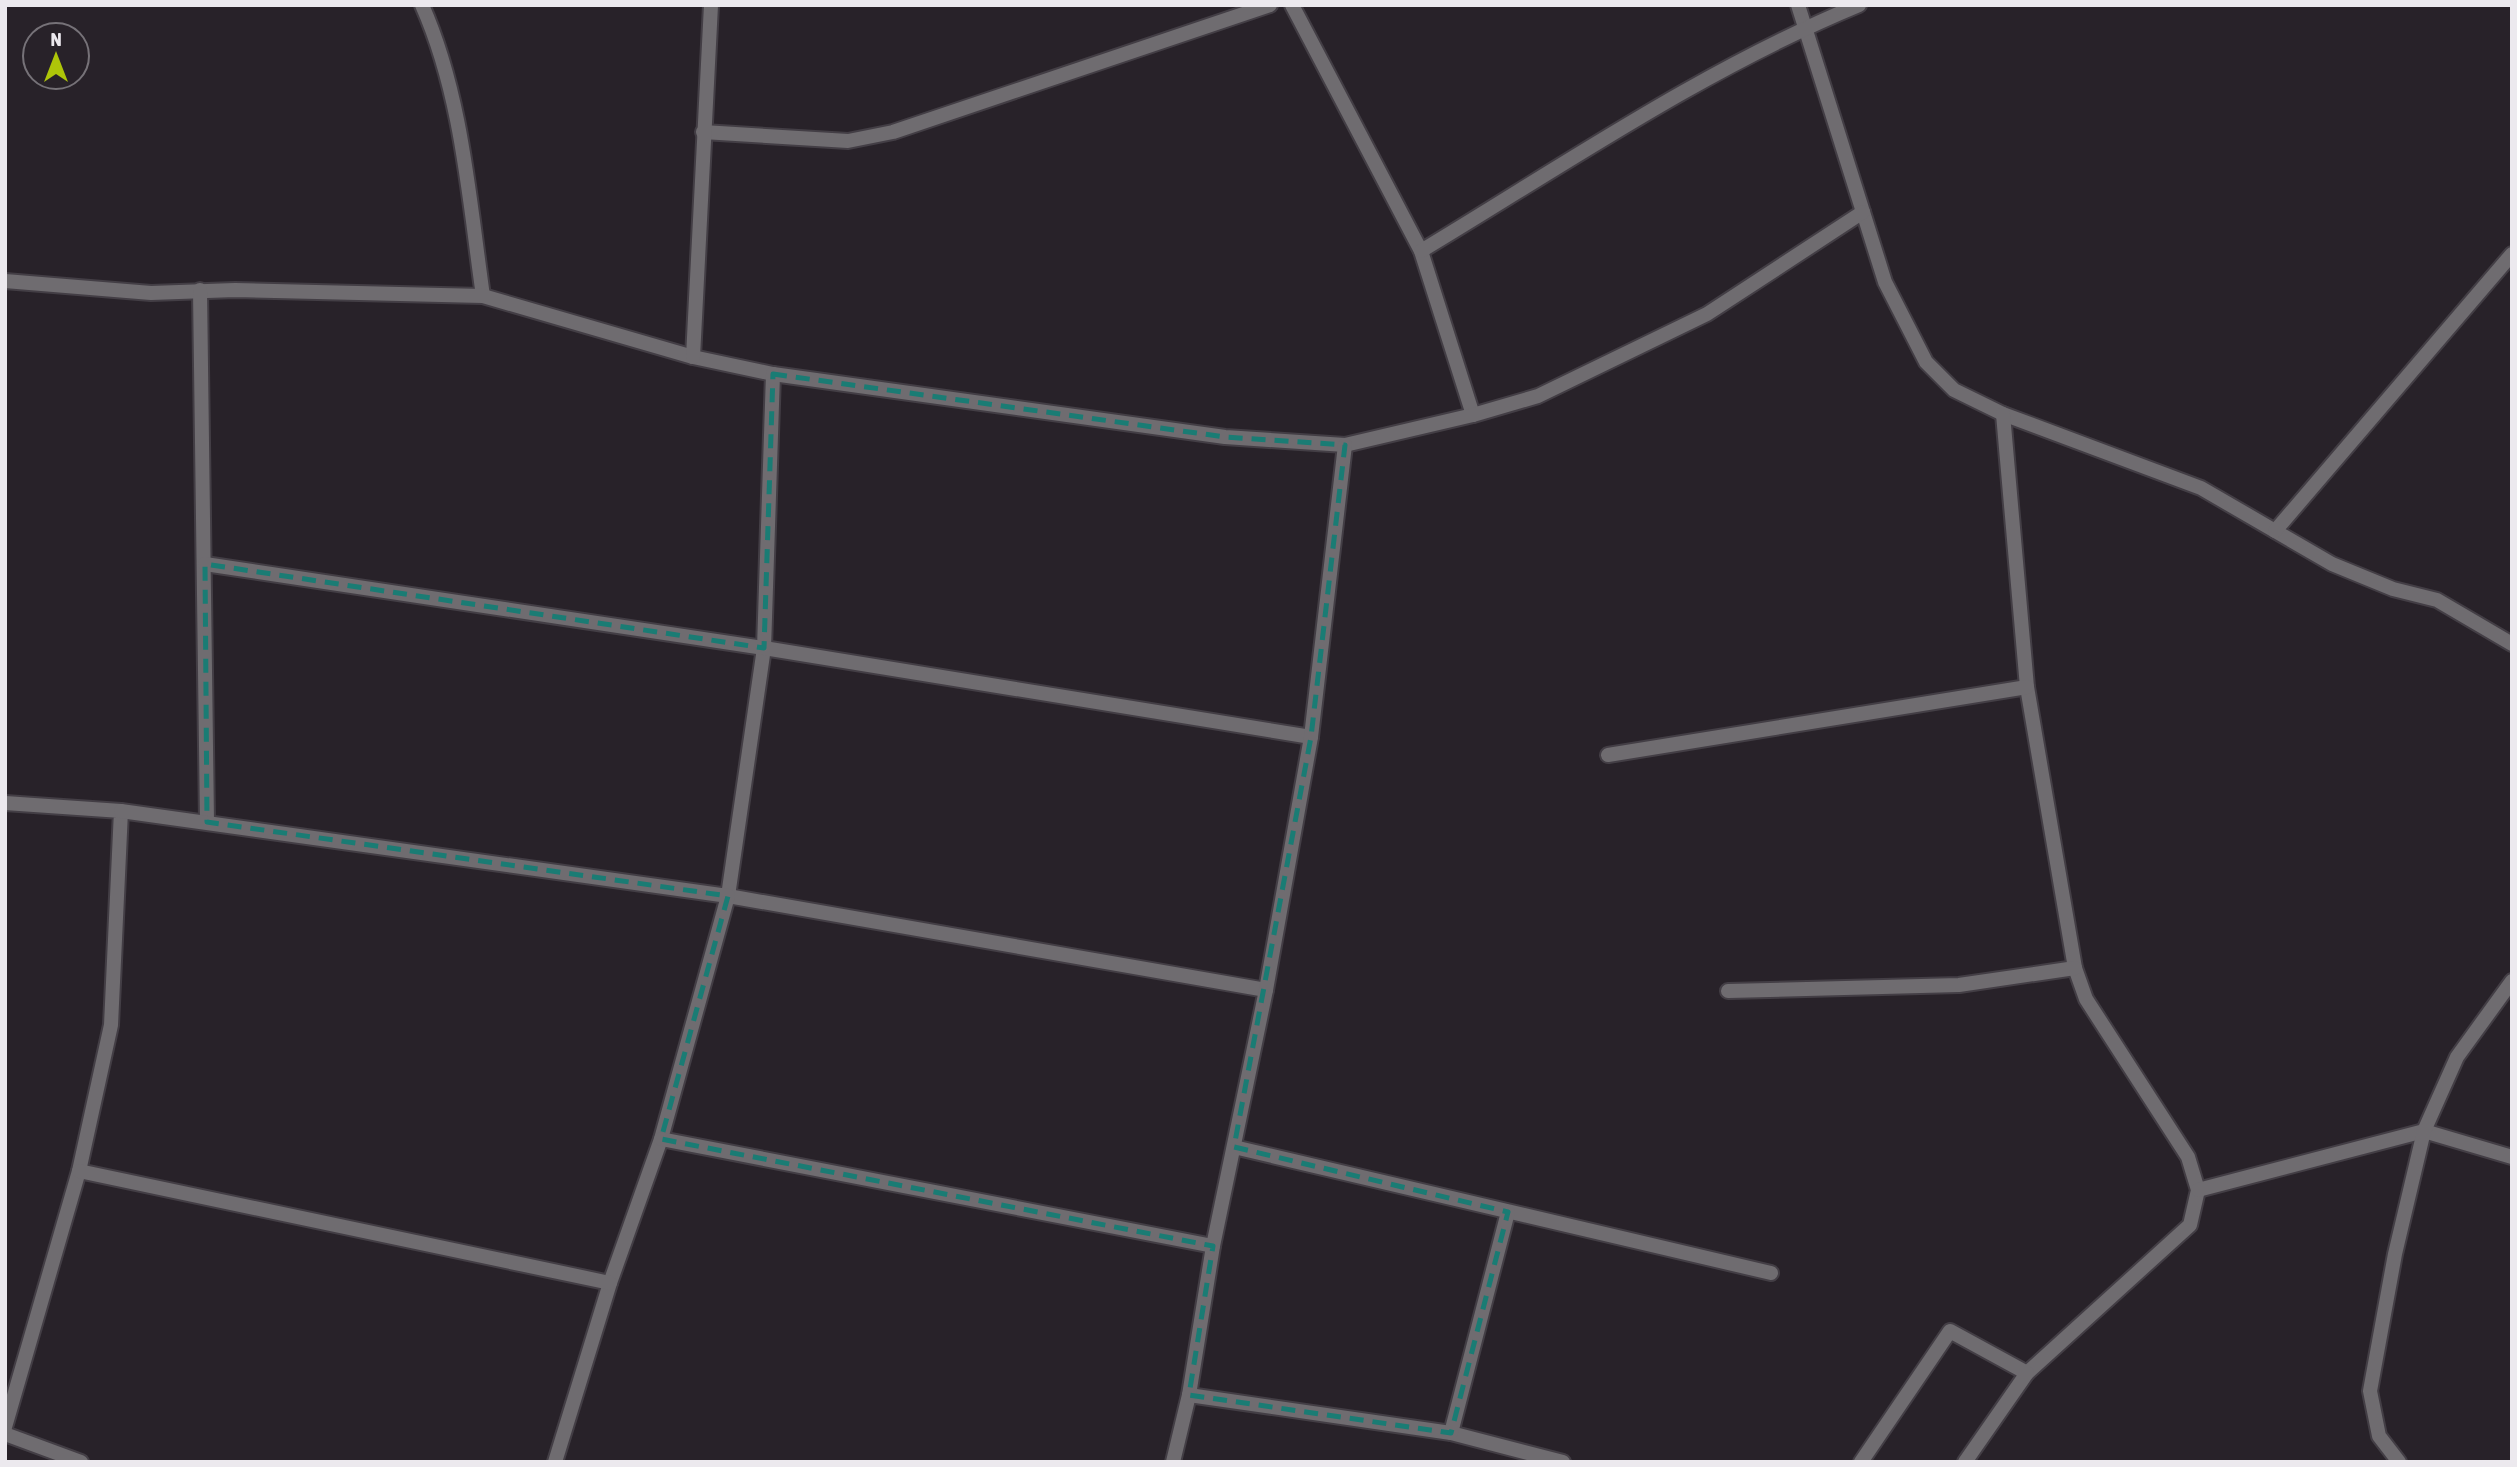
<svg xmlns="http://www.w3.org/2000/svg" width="2517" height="1467" font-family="'Asap Condensed',sans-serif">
  <rect width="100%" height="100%" fill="#282229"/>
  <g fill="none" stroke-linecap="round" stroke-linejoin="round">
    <g stroke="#433e45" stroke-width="18">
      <polyline id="lane" points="5,1434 81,1462"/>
    </g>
    <g stroke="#433e45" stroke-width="18">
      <g id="street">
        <path d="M422,5C462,95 469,199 483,296"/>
        <polyline points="1292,5 1421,251 1473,415"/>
        <polyline points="1798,5 1885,282 1926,362 1954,390 2003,414 2201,488 2332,564 2393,589 2437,600 2512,644"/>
        <polyline points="703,132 848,141 893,132 1270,5"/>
        <path d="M1421,251C1564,165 1704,69 1859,5"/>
        <polyline points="5,281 151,293 235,290 483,296 693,357 773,374 1225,437 1345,445 1473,415 1538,396 1707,314 1863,212"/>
        <polyline points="200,290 207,822"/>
        <polyline points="693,357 711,5"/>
        <polyline points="773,374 764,648 728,896 1266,990"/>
        <polyline points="2003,414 2027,687 2075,968 2086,999 2188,1157 2198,1190 2190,1225 2027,1373"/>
        <polyline points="2275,531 2512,254"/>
        <polyline points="205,564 764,648 1311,737"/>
        <polyline points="1608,755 2027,687"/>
        <polyline points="5,803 121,811 111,1025 79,1171 5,1427"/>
        <polyline points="121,811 728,896 661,1139 610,1283 555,1462"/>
        <polyline points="1728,991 1959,985 2075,968"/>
        <polyline points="661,1139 1213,1246"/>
        <polyline points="1234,1147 1771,1273"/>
        <polyline points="79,1171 610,1283"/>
        <polyline points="2198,1190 2424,1131 2512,1157"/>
        <polyline points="1189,1395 1451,1433 1563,1462"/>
        <polyline points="1451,1433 1508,1212"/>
        <polyline points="1173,1462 1189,1395 1213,1246 1266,990 1311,737 1345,445"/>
        <polyline points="1861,1462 1950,1331 2027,1373 1965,1462"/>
        <polyline points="2399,1462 2379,1436 2370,1391 2395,1254 2424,1131 2457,1057 2512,981"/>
      </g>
    </g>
    <use href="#lane" stroke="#6f6c70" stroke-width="14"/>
    <use href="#street" stroke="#6f6c70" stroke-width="14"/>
  </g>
  <path fill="none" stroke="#1a7c74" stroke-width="5" stroke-dasharray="14 9" stroke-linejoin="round" d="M773,374L1225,437L1345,445L1311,737L1234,1147L1508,1212L1451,1433L1189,1395L1213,1246L661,1139L728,896L207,822L205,564L764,648Z"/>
  <rect width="2517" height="1467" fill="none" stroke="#ece9ee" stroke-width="14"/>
  <g transform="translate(56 56)"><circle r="33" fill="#282229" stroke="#767278" stroke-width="2"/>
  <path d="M0-5L12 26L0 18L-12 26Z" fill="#aec509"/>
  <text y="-10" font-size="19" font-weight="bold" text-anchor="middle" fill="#ece9ee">N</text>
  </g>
</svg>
